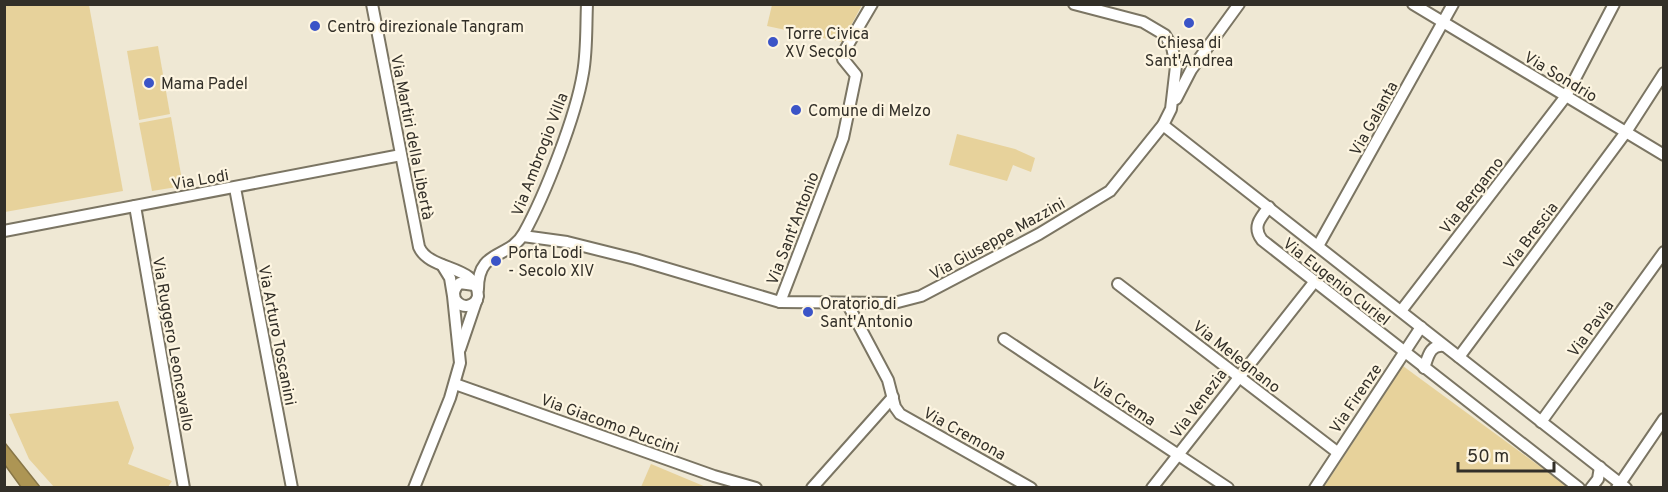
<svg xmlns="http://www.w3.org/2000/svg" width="1668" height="492" font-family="Overpass,sans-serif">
  <rect width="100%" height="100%" fill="#efe8d4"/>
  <g fill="#e7d29b">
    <polygon points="5,4 89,5 123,191 5,212"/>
    <polygon points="772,5 862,5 842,42 767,26"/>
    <polygon points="158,46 170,114 139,120 127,51"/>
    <polygon points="171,117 183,186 152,191 139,123"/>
    <polygon points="957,134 1015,149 1035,158 1031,172 1013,165 1007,181 949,165"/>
    <polygon points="1403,366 1568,487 1324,487"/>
    <polygon points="118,401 134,448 128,464 172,481 168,487 54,487 29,459 9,414"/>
    <polygon points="651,464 706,487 641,487"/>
  </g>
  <polygon fill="#ad9554" stroke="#887647" stroke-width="1.5" points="5,443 40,487 21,487 5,465"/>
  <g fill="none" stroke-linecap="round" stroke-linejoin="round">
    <g stroke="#7b7563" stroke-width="14">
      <g id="street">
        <path d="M372,4L419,247C430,272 478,264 478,296L460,349"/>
        <polyline points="1413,4 1664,155"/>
        <polyline points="1176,99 1191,70 1239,4"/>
        <polyline points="1163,125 1626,488"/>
        <polyline points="235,188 292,488"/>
        <polyline points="135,206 184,488"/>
        <path d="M1269,207C1260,218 1252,227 1262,240L1579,488"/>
        <polyline points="4,231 401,155"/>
        <polyline points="523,236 567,242 635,259 780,302 894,303 921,296 1039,234 1110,191 1163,125 1171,109 1176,66 1172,47 1165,35 1143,22 1074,4"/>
        <polyline points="1318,246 1453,4"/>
        <polyline points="1118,284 1337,452"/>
        <path d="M474,285L460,283C444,296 464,316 477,300"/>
        <path d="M478,289C478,248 509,260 524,233C545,195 576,116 583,73C587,51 586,27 587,4"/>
        <polyline points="780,302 843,138 856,75 843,59 842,55 872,4"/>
        <polyline points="847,303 888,380 895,407 900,414 1031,488"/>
        <polyline points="1401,311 1566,96 1614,4"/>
        <polyline points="1004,339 1228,488"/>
        <polyline points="1459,357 1626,132 1664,73"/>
        <path d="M1424,368C1428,357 1430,344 1444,346"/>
        <polyline points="455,384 714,476 756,488"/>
        <polyline points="1541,422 1664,252"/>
        <polyline points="414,488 450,398 460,363 453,296 450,278 442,265"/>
        <polyline points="812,488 893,397"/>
        <polyline points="1152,488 1315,281"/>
        <polyline points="1315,488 1421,327"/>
        <polyline points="1591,488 1598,479 1600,467"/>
        <polyline points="1617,488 1664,419"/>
      </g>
    </g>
    <use href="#street" stroke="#fff" stroke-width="10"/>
  </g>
  <g fill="#3b54c7" stroke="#fdf5e1" stroke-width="2">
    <circle cx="1189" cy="23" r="6"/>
    <circle cx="315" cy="26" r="6"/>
    <circle cx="773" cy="42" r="6"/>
    <circle cx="149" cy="83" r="6"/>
    <circle cx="796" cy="110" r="6"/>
    <circle cx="496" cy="261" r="6"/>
    <circle cx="808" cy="312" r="6"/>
  </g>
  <g text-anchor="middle" stroke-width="4.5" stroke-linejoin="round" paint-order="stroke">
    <g font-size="16" fill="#322f28" stroke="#fdf5e1" text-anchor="start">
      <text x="327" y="32">Centro direzionale Tangram</text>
      <text x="785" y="39">Torre Civica<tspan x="785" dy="18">XV Secolo</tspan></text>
      <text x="1189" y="48" text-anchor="middle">Chiesa di<tspan x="1189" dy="18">Sant'Andrea</tspan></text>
      <text x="161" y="89">Mama Padel</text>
      <text x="808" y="116">Comune di Melzo</text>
      <text x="508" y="258">Porta Lodi<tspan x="508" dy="18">- Secolo XIV</tspan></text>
      <text x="820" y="309">Oratorio di<tspan x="820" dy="18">Sant'Antonio</tspan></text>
    </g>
    <g font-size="16" fill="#322f28" stroke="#fdf5e1">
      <text transform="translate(1561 76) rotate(31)" y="6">Via Sondrio</text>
      <text transform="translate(1373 118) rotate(-61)" y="6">Via Galanta</text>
      <text transform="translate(413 137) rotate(79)" y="6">Via Martiri della Libertà</text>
      <text transform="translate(539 154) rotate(-69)" y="6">Via Ambrogio Villa</text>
      <text transform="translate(200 179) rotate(-10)" y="6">Via Lodi</text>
      <text transform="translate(1471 195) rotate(-52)" y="6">Via Bergamo</text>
      <text transform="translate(792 228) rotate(-69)" y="6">Via Sant'Antonio</text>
      <text transform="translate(1530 235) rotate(-53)" y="6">Via Brescia</text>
      <text transform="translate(997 238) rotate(-29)" y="6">Via Giuseppe Mazzini</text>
      <text transform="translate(1337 281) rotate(38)" y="6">Via Eugenio Curiel</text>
      <text transform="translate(1590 328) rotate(-54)" y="6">Via Pavia</text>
      <text transform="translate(278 335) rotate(79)" y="6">Via Arturo Toscanini</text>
      <text transform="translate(174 344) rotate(80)" y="6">Via Ruggero Leoncavallo</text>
      <text transform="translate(1237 356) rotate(38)" y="6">Via Melegnano</text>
      <text transform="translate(1355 398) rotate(-56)" y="6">Via Firenze</text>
      <text transform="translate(1124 401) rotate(34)" y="6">Via Crema</text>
      <text transform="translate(1198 403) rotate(-53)" y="6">Via Venezia</text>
      <text transform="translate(610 423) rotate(20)" y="6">Via Giacomo Puccini</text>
      <text transform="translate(965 433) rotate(29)" y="6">Via Cremona</text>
    </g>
  </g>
  <rect width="1668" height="492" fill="none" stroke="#322f28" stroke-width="12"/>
  <path d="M1458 462v9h96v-9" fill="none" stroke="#322f28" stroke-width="3"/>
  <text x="1467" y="462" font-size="18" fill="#322f28" stroke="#fdf5e1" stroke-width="4.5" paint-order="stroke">50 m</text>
</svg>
